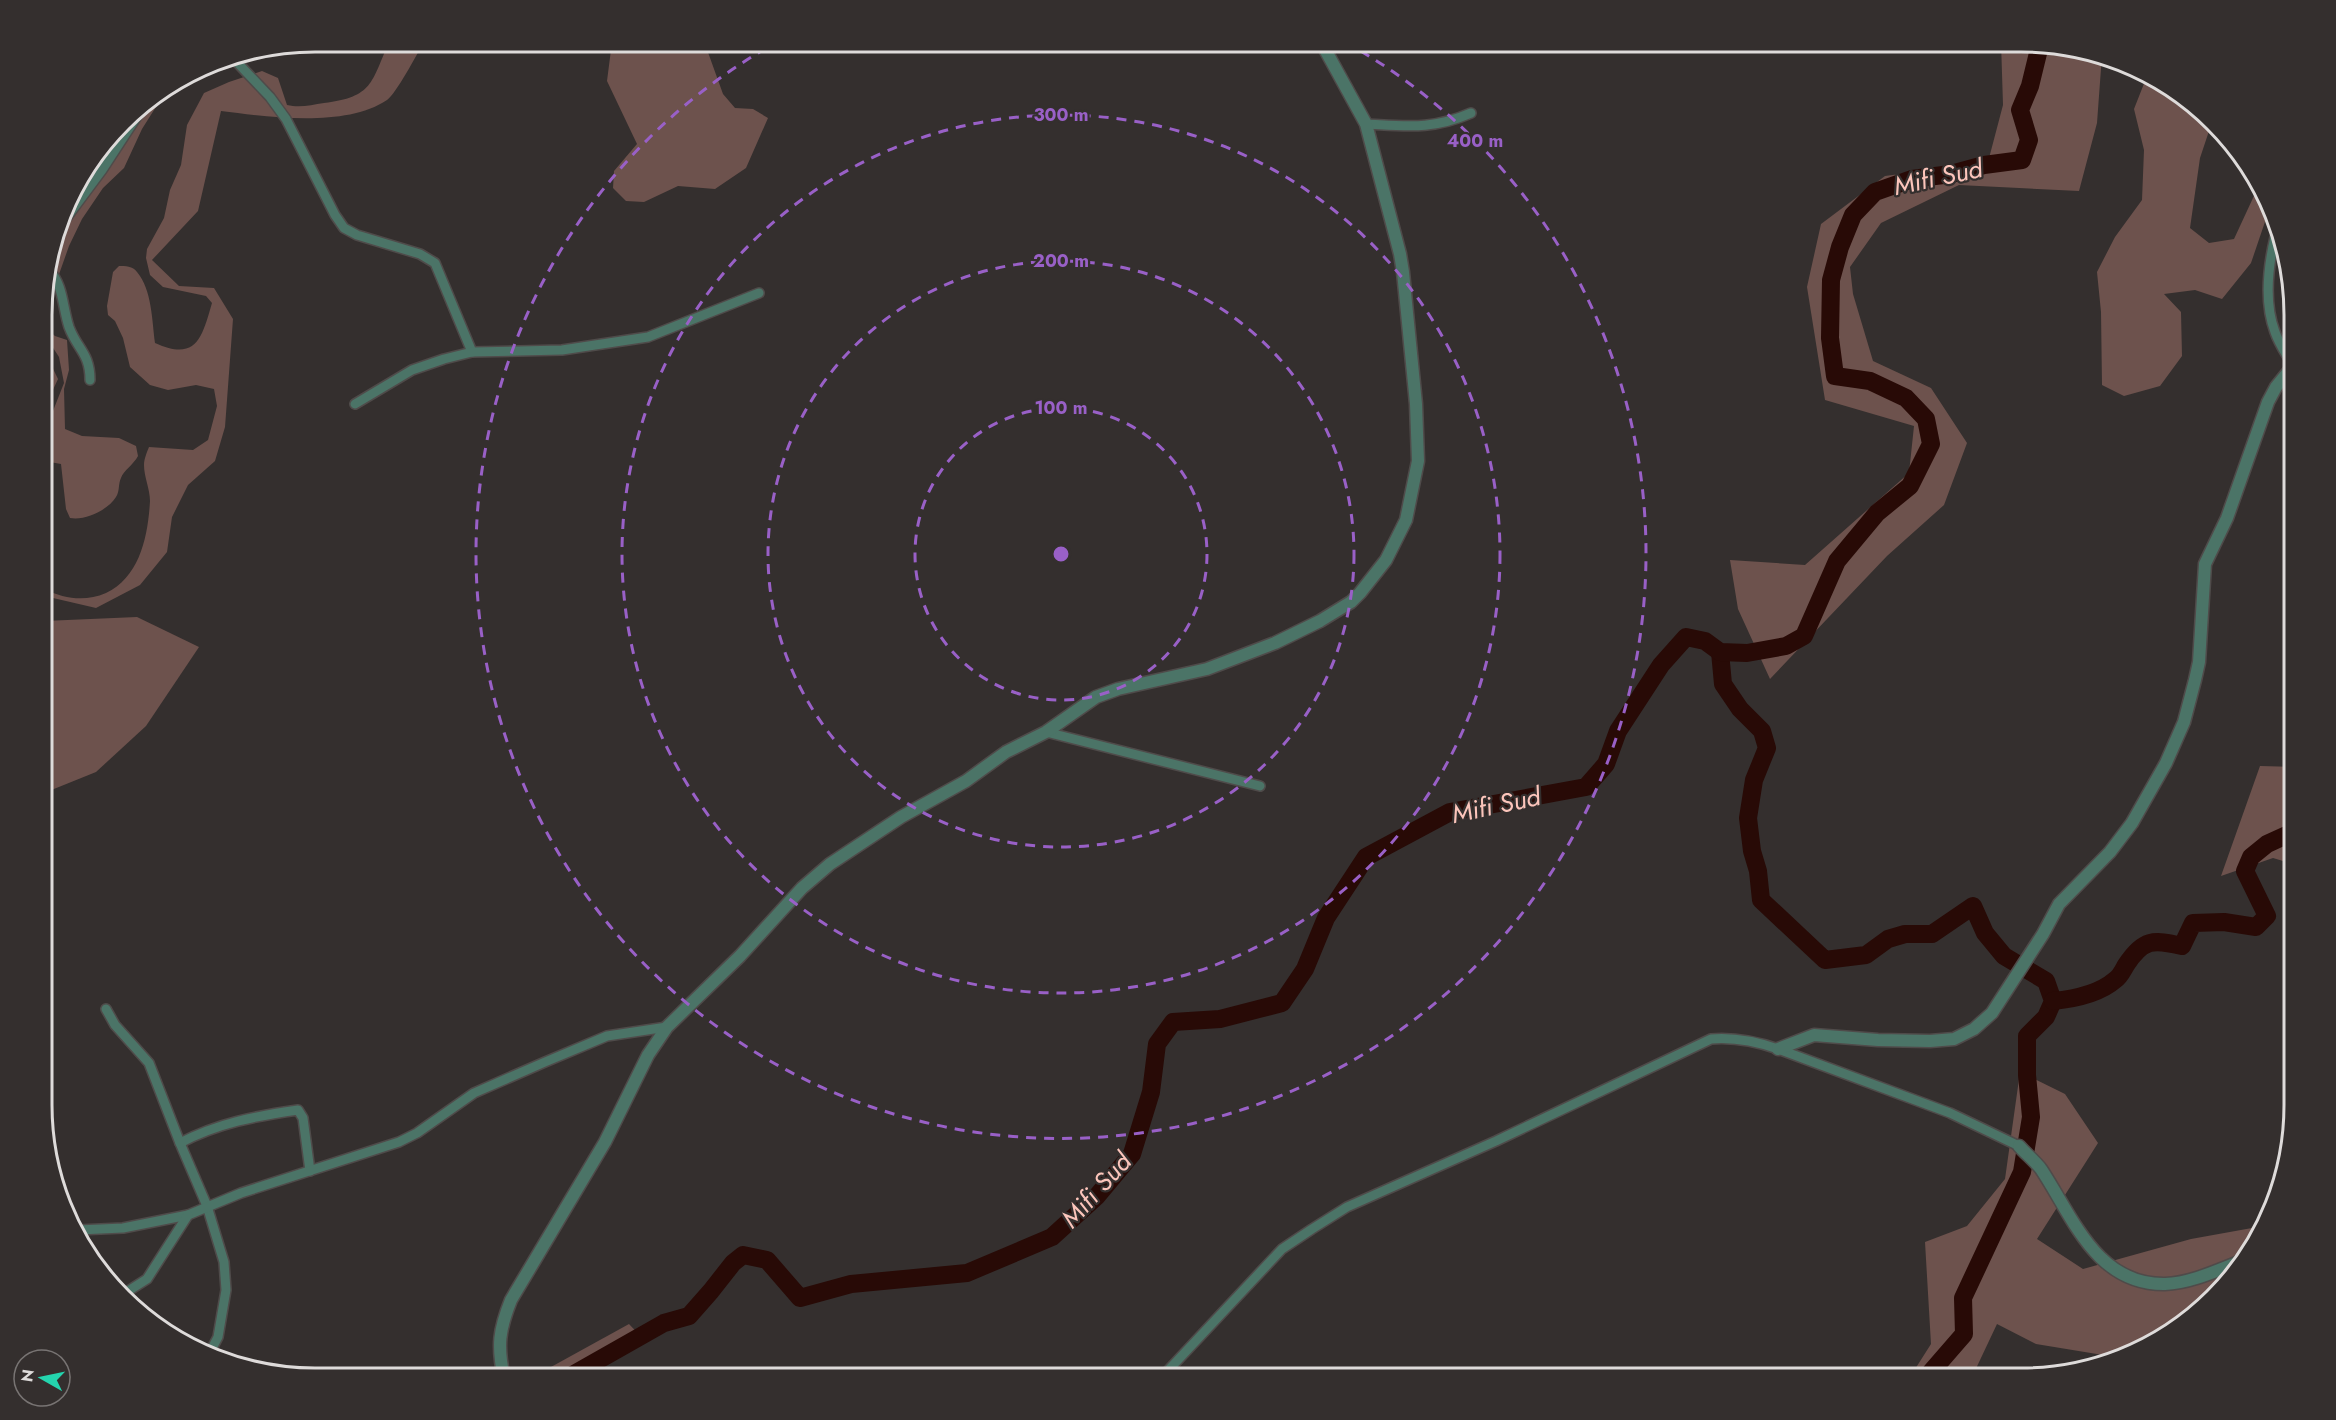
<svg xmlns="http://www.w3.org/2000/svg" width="2336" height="1420" font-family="Jost,sans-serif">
  <rect width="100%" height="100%" fill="#342f2e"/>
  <g fill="#6d524d">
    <path d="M389,42H424C417,54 396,94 387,100C345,128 269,117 221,111L198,211L152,260L179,286L214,288L233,319L225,427L215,461L188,485L172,517L167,552L140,585L96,608L53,598L44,594V589C65,599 85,602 106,593C140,577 148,536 150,501C150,489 144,477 144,465C144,459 147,452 149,447L193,450L208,440L217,406L214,389L196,385L168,390L150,385L130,367L123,338L115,321L108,315L107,306L113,272L119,266C125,266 133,266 137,272C152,290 152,320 155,343C197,362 202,337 212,303L206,296L163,287L150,275L146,258L147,249L164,218L170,190L181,165L187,125L204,93L229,82L262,71L278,78L287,105C300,108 311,105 324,103C373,97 371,83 389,42Z"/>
    <polygon points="612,42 707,42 705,44 723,94 735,108 753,109 768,118 746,168 715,189 678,186 644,202 626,201 613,188 614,171 637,144 607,81"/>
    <polygon points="2001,42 2021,42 2102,55 2097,123 2079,191 1959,185 1881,223 1850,267 1853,294 1873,361 1931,388 1967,443 1944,505 1887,556 1770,679 1738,609 1730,560 1805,565 1909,473 1914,426 1825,400 1807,287 1821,224 1885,176 1988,162 2003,105"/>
    <polygon points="2147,76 2172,88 2210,128 2200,158 2190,228 2209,243 2234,239 2259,185 2268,213 2251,263 2222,299 2195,290 2164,294 2181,312 2182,356 2160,386 2124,396 2102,385 2101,312 2097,272 2115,237 2142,200 2144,150 2134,109"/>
    <polygon points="166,91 142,129 124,168 103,188 82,219 69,246 57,280 44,287 44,280 70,194 135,110"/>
    <path d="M44,326L55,336L67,340L69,370L64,389L65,429L82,436L119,438L136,446L138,456C134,464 123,471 121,478C118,484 120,491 116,497C108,510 85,521 70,518L66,509L61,464L44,461V427L51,416L64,383L59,357L44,334Z"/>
    <polygon points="44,350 58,379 44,409"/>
    <polygon points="137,617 199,647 146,726 96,772 44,793 44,621"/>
    <polygon points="2260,766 2293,767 2293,864 2273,858 2221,876"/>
    <polygon points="2020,1072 2065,1094 2098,1143 2037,1239 2083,1269 2191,1239 2263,1226 2248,1256 2157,1342 2109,1356 2036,1344 1997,1324 1972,1377 1910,1377 1931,1344 1925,1242 1967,1226 2005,1179"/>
    <polygon points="629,1324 646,1342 579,1378 531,1378"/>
  </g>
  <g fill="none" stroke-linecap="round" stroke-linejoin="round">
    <g stroke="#280a06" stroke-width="18">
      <polyline points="1720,652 1723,684 1740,709 1762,731 1767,748 1754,780 1748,818 1752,851 1758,871 1761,900 1825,960 1866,955 1888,939 1905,934 1932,934 1973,906 1985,933 2004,956 2046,981 2053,1001 2046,1017 2027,1036 2027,1075 2031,1117 2022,1172 1963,1298 1964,1334 1931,1372 1929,1377"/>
      <path d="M2053,1001C2073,999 2099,994 2115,980C2120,977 2123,970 2126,965C2143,939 2153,939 2182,946L2193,923L2224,922L2256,927L2267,916L2245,871L2251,857L2267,844L2293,832"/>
      <polyline points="567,1378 664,1323 689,1316 711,1291 733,1263 743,1255 767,1260 800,1298 851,1284 967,1273 1052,1237 1097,1196 1132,1154 1151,1092 1157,1044 1173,1022 1220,1019 1282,1003 1305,969 1326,918 1366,857 1450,812 1586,787 1606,764 1618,731 1661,665 1686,637 1705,641 1720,652 1747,653 1786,646 1804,636 1837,561 1877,513 1910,486 1931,444 1926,419 1906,398 1870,381 1835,376 1830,338 1831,280 1840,247 1853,215 1875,192 1912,179 1951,174 1984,165 2022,160 2029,140 2020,110 2030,86 2040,45"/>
    </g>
    <g stroke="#4f4b4a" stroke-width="12">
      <g id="minor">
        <polyline points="233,58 270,97 286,119 335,215 344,228 357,235 420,254 435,263 472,352"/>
        <path d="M1366,124C1407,126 1432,130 1471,113"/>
        <polyline points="61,225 102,170 145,104"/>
        <path d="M2275,237C2268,267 2264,303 2275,332C2279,344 2287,355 2293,366"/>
        <path d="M48,269C64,285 62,306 69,327C77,349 90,353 90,380"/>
        <polyline points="355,404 412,370 444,359 472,352 562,350 648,337 759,293"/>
        <polyline points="1046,732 1260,786"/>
        <polyline points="106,1009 115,1025 149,1063 180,1143 207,1206 224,1262 226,1290 218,1337 209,1354"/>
        <path d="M180,1143C218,1123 256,1116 298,1110L303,1118L310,1171"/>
        <polyline points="78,1230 123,1228 188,1215 241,1193 399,1142 417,1133 474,1093 545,1062 607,1036 667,1027"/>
        <polyline points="125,1293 147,1279 188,1215"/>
        <path d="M1161,1378L1282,1249L1312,1229L1347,1207L1496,1141L1711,1039C1735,1037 1755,1041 1778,1049L1950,1113L2019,1146"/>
      </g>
    </g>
    <g stroke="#4f4b4a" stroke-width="15">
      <g id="tertiary">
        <polyline points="1778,1049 1814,1035 1878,1040 1930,1041 1954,1039 1974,1029 1992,1013 2043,934 2059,904 2110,852 2132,823 2166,763 2184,722 2195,680 2199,662 2205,564 2227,518 2268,402 2276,387 2293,366"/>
        <path d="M2019,1146C2025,1153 2035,1161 2041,1169C2073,1217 2096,1285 2165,1284C2192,1283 2220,1269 2244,1260"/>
        <path d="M504,1378C497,1346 499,1330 511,1300L605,1142L648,1055L667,1027L740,956L802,888L830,864L901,817L966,781L1006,752L1046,732L1096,697L1118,689L1207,669L1275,643L1320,621L1351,602L1360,593L1386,560L1406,520L1418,461L1416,404L1403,272L1400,254L1366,124L1321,42"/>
      </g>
    </g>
    <use href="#minor" stroke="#4b7467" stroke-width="9"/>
    <use href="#tertiary" stroke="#4b7467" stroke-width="12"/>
  </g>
  <g fill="none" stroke="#9960c7" stroke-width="3" stroke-dasharray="10 8">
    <circle cx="1061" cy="554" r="146"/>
    <circle cx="1061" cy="554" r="293"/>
    <circle cx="1061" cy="554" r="439"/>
    <path d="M1345 42A585 585 0 1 1 777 42"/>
  </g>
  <g text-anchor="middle" stroke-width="4.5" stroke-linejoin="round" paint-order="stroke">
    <g font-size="26" font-style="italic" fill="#fcc5bb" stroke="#342f2e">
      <text transform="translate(1938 177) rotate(-12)" y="9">Mifi Sud</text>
      <text transform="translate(1496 805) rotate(-12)" y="9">Mifi Sud</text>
      <text transform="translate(1096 1190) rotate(-48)" y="9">Mifi Sud</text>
    </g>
  </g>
  <path d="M0 0H2336V1420H0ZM315 52H2021A263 263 0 0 1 2284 315V1105A263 263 0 0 1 2021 1368H315A263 263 0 0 1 52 1105V315A263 263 0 0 1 315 52Z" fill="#342f2e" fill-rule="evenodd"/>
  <path fill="none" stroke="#dedbda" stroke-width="3" d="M315 52H2021A263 263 0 0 1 2284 315V1105A263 263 0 0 1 2021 1368H315A263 263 0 0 1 52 1105V315A263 263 0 0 1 315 52Z"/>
  <circle cx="1061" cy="554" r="9" fill="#9960c7" stroke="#342f2e" stroke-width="3"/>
  <g font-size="18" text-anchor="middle" font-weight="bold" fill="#9960c7" stroke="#342f2e" stroke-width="4.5" stroke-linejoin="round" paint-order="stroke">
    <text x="1061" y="121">300 m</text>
    <text x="1475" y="147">400 m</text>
    <text x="1061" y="267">200 m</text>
    <text x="1061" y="414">100 m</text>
  </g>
  <g transform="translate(42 1378) rotate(279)"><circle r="28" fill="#342f2e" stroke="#787473" stroke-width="1.5"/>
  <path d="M0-4.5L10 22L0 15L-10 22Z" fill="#24d5ae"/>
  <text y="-9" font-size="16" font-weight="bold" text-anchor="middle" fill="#dedbda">N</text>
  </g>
</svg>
